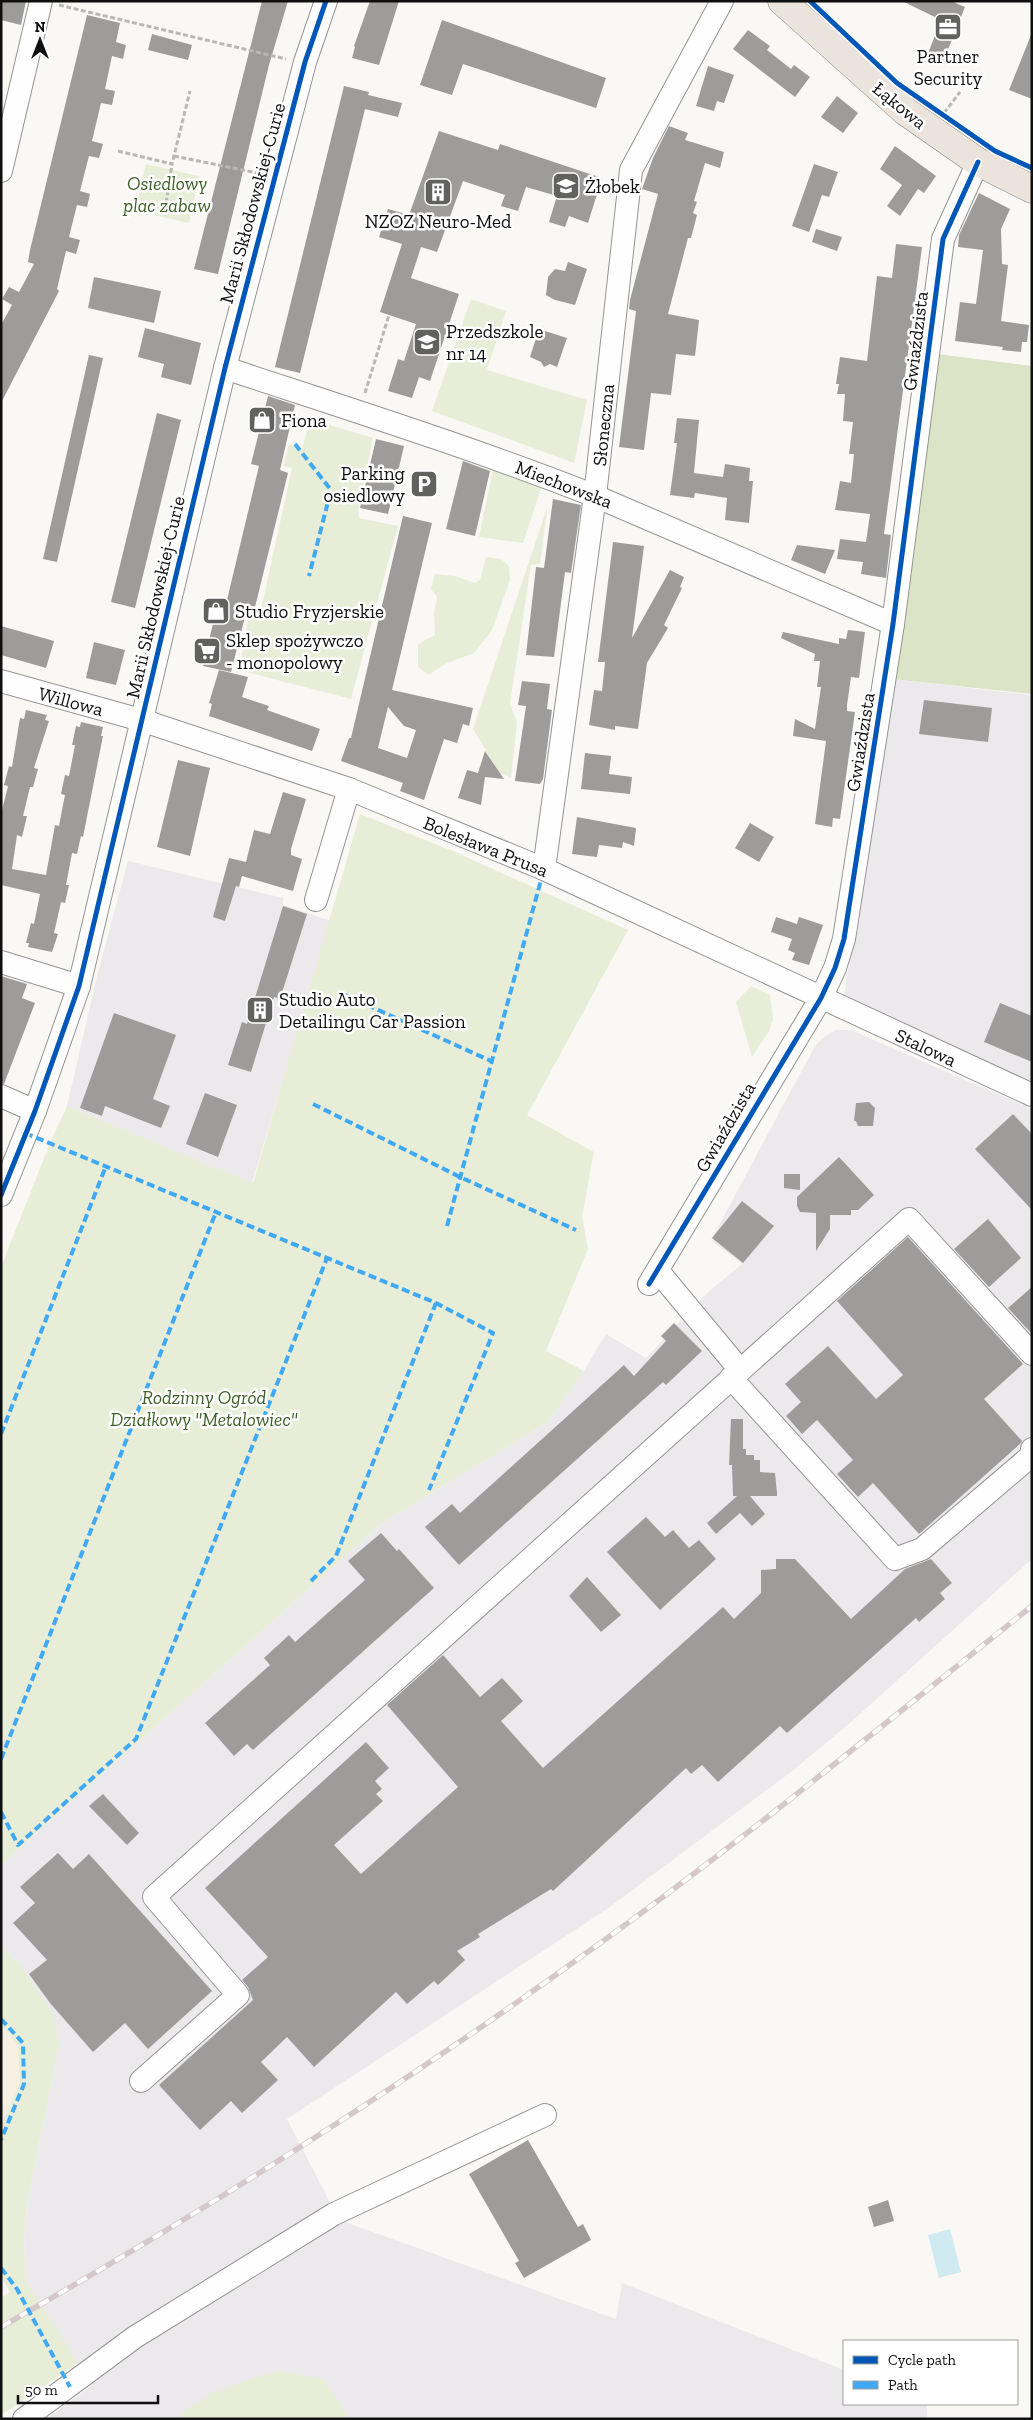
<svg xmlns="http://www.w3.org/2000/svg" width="1033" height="2420" font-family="'Zilla Slab',serif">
  <rect width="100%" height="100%" fill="#faf8f5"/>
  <g fill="#ece9ec">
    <polygon points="892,679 1032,695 1032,1084 844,996"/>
    <polygon points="128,861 283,898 283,905 331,921 252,1183 67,1106 97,976"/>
    <polygon points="836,1030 851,1030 1032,1109 1032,1559 851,1722 791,1772 607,1909 287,2119 339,2220 616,2319 622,2283 844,2370 844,2404 927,2404 927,2419 46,2419 91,2386 26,2280 24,2237 27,2204 59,2046 20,1964 1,1947 1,1865 381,1524 548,1422 584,1371 606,1334 646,1358 706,1294 742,1264 711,1240 815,1046 825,1036"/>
  </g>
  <polygon fill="#f5f0e3" points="1,2026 18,2045 20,2083 1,2125"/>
  <g fill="#e8edd7">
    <polygon points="146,164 199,176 189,223 135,211"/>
    <polygon points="471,299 506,311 487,370 587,400 574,463 432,411"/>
    <polygon points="310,419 373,438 358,511 359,518 398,526 351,699 239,670 249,614 260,614 292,468 283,466 289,444 302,450"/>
    <polygon points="493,468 542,486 523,543 479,537"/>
    <polygon points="548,505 540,564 531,565 510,704 517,722 511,778 499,772 473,729"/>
    <polygon points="486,557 501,559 509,566 510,580 492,630 474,653 447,663 428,675 418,667 418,644 435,635 434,613 437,597 431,589 435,574 455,576 475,583 480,580"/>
    <polygon points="360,814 453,851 628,930 527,1115 594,1152 582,1216 588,1249 546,1351 584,1371 548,1422 381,1524 1,1865 1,1267 50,1143 67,1106 253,1183"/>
    <polygon points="751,986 770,995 773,1019 769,1031 752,1057 736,1002"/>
    <polygon points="1,1947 20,1964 55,2018 59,2046 27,2204 24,2237 26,2280 78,2363 1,2415 1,2297 10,2292 1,2277 1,2125 20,2083 18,2045 1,2026"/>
    <path d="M277,2371L324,2379L350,2419H177C202,2391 243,2382 277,2371Z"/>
  </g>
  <polygon fill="#dbe4c6" points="938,354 1032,366 1032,694 892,679"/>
  <polygon fill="#cfebf1" points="950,2229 961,2272 939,2278 928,2235"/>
  <g fill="#9e9c9a" fill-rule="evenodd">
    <polygon points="1,1 26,1 21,25 1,20"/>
    <polygon points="262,1 288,1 269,65 218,274 194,269"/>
    <polygon points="370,1 399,1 379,65 352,58 355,47 354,46"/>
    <polygon points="902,1 951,1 965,7 943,62 927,56 941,20"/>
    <polygon points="87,15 120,23 116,42 126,45 123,59 112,56 105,89 115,91 112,105 101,103 92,141 103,144 99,158 89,156 80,191 90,194 87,207 77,205 69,237 80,240 76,254 66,251 57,289 59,291 1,403 1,325 12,305 2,299 9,287 19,292 34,264 28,262 30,250"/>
    <polygon points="442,20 606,78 596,108 463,64 452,95 420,85"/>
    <polygon points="748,30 770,46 767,50 791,69 794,65 810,77 795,97 733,49"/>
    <polygon points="152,34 192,45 188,60 148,50"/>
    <polygon points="1031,35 1032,35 1032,99 1009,90"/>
    <polygon points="708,66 734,75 724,103 717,101 714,111 696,106"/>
    <polygon points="344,86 369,92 368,95 402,103 398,117 365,109 300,373 275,367"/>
    <polygon points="837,96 858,113 843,133 821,117"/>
    <polygon points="669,126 688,133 685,140 724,152 720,168 705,163 694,201 697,202 693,213 697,215 691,238 688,238 668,314 699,320 695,356 676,354 671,395 651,393 644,450 619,447 636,311 629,309 630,300 658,194 642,189 653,158"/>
    <polygon points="439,131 498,150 500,144 602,178 588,223 569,216 565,227 549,222 557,196 526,187 518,211 501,206 505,195 463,181 437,252 421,247 411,278 459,294 430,381 419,377 412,398 388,391 398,359 404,361 416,324 380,312 402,244 379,237 388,209 409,215"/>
    <polygon points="895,146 936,176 924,193 918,189 900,216 887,206 902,185 880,169"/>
    <polygon points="814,164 838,172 829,197 822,195 809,232 792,226"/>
    <polygon points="979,193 1010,209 1001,229 1002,264 1008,265 1001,321 1029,325 1027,342 1022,342 1021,352 1002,350 1003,347 955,341 960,302 976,304 983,250 958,247 959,235"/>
    <polygon points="816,229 842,237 837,251 812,242"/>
    <polygon points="896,244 922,247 884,534 891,535 886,578 861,574 863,562 837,559 840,539 866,542 870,514 835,510 840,481 851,483 854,454 849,454 853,422 843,421 845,394 837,394 839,384 836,384 840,357 867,361 877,276 892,278"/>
    <polygon points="568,262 587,269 575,305 555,300 546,295 548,277 555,269 565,271"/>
    <polygon points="94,277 161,291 154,323 88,308"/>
    <polygon points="145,328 201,343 191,385 161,377 164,364 138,357"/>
    <polygon points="539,329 567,338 557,367 550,364 544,367 541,362 530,357"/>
    <polygon points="89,355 103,358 57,562 43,559"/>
    <polygon points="268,396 295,405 280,470 288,473 255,607 248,605 231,672 203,666 219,598 227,600 259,466 251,464"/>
    <polygon points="157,413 181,420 135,608 111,602"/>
    <polygon points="677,418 699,420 694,473 723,477 725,464 750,468 749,481 753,481 749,523 725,520 727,498 695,493 694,498 670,495 677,443 674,443"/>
    <polygon points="376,439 404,446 388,514 360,508"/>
    <polygon points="463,461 490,471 475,536 446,529"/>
    <polygon points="553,499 581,505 571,573 565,572 554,657 526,655 536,567 544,568"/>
    <path d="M403,516L432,523L392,690L473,708L469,726L463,724L457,743L444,739L424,800L400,791L403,783L341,761L349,738H351ZM388,707L404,726L416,730L407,758L378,748Z"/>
    <polygon points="613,542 644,546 632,638 670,570 684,577 680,587 682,588 664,625 668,628 647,663 638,729 615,726 615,730 589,725 594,690 602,691 605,662 598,662"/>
    <polygon points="797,545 835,550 825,574 791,560"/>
    <polygon points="1,626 54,641 46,668 1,655"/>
    <polygon points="848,630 865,632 859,678 851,677 847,705 847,711 855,712 840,819 833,818 832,827 815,824 826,741 793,736 795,719 815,729 821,687 817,687 820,661 814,661 815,654 781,638 783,632 839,644 839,638 846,639"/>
    <polygon points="94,642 125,650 116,685 86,678"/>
    <polygon points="219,670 248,677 242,697 269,706 267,710 320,729 312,751 209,716 212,704 209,703"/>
    <polygon points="522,681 550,684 547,709 552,710 543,779 540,784 515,781 526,706 518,705"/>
    <polygon points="924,700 992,708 988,742 919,734"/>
    <polygon points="26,710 47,715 45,720 49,721 34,768 38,769 33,787 30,787 23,816 27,816 22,837 17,835 12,869 46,875 55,825 59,826 62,810 65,795 61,794 65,775 69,776 75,745 72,745 76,726 80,727 81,722 103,727 101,736 103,736 83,837 81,836 77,854 72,853 66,885 69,885 65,903 61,902 54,933 58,934 52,952 28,947 29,943 26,943 31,923 34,924 40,894 1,885 1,814 8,786 4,785 9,766 12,767 20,718 24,719"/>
    <polygon points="485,751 504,779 485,777 481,805 458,798 467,770 478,773"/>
    <polygon points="585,753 611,756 609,774 632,777 630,794 581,789"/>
    <polygon points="178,760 210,768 190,856 157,847"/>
    <polygon points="283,792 306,799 291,849 291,855 302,859 293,891 242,876 239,887 236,886 225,921 213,917 229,858 246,862 254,830 270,834"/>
    <polygon points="577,817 636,828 634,846 623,842 622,848 599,845 597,857 572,854"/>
    <polygon points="750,823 774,837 759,862 735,848"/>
    <polygon points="283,906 307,914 280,999 274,997 251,1072 228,1065 242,1022 247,1024"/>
    <polygon points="776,917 797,924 799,917 823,925 809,965 792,960 795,953 788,950 792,939 771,932"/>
    <polygon points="1,976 27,984 22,998 35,1003 4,1084 1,1083"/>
    <polygon points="1000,1003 1032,1016 1032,1062 984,1042"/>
    <polygon points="114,1013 176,1035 153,1099 170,1106 161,1128 105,1106 102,1116 80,1108"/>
    <polygon points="205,1093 237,1105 218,1157 186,1144"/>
    <polygon points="869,1102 875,1108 873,1126 858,1126 856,1121 854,1121 856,1103"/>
    <polygon points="1013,1114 1032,1134 1032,1210 975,1149"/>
    <polygon points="839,1157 874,1195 858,1210 851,1210 851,1215 830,1215 830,1229 816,1251 816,1213 800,1212 797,1206 797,1197"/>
    <polygon points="784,1174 800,1174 800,1190 784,1188"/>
    <polygon points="742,1201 774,1226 743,1263 712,1238"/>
    <polygon points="988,1219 1021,1258 989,1287 954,1249"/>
    <polygon points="908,1237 1023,1364 984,1399 1022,1441 1021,1443 919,1534 873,1483 858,1497 837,1474 853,1460 817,1420 802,1434 786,1416 801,1402 785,1384 828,1346 876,1399 903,1375 837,1301"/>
    <polygon points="1032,1287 1032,1334 1008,1308"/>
    <polygon points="674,1323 702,1351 666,1385 663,1382 459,1565 425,1527 452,1504 460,1513 624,1365 634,1376 666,1341 661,1336"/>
    <polygon points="731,1419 743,1419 743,1449 746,1449 746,1455 754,1455 754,1460 760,1460 760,1472 775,1473 777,1493 777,1496 750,1496 765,1514 752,1526 740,1513 716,1534 707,1523 737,1496 733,1496 732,1465 729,1465"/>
    <polygon points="646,1517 665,1537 673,1530 689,1548 699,1540 716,1559 660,1610 607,1552"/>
    <polygon points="381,1533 397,1551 399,1549 434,1588 253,1750 247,1744 234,1756 205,1723 270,1665 264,1658 289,1635 295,1642 365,1580 348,1561"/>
    <polygon points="776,1559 795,1559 851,1619 905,1569 931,1559 952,1583 940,1593 945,1599 919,1622 916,1618 787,1733 780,1726 718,1782 702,1765 691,1774 686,1768 553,1891 551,1889 478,1934 480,1937 457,1951 465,1960 438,1985 434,1981 407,2004 396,1992 314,2067 287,2037 261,2062 278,2080 242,2113 231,2101 200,2130 159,2085 253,2000 248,1987 242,1980 268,1957 205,1888 366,1742 389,1768 375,1781 382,1789 376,1794 383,1801 334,1845 361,1874 458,1787 387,1705 443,1655 480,1697 502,1678 523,1701 501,1721 543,1768 723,1607 734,1619 761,1593 761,1570 776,1569"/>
    <polygon points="587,1577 621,1615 601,1632 569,1596"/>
    <polygon points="103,1794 139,1833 127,1845 89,1806"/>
    <polygon points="58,1853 73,1869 89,1854 212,1991 148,2049 125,2023 93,2052 50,2003 29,1974 47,1960 13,1923 35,1903 20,1887"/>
    <polygon points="528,2140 578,2227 583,2224 591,2240 524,2278 515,2263 519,2261 469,2174"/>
    <polygon points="888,2200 894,2221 874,2227 868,2207"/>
  </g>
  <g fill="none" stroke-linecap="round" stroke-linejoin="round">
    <g stroke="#959493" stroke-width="24">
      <g id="minor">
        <polyline points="1,171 41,1"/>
        <path d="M225,368C349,409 473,448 595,496L893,624"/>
        <polyline points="1,681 141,720 349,789 544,869 1032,1095"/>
        <polyline points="544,869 595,496 631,170 722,1"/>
        <polyline points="316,900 349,789"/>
        <polyline points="1,962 79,986"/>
        <polyline points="1,1096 35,1111"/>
        <polyline points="1,1195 35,1111 79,986 225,368 305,62 326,1"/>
        <polyline points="658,1271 740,1370"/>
        <polyline points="649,1284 821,998 835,968 844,939 893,624 943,239 978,162"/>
        <polyline points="731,1378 895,1559 922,1549 1031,1456 1032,1449"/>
        <polyline points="141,2081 238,1995 154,1897 909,1219 1032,1354"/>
        <polyline points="24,2419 135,2337 334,2214 545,2115"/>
      </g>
    </g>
    <g stroke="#828180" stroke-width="29">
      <polyline id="major" points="782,1 905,111 978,162 1032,189"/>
    </g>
    <g stroke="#b9b8b8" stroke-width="3" stroke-dasharray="5 2.5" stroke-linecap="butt">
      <polyline points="59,5 286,59"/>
      <polyline points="944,113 960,92"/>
      <polyline points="118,151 172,164 190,91"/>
      <polyline points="174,156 257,173"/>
      <polyline points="165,210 172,164"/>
      <polyline points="365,393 389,315"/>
    </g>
    <use href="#minor" stroke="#fefefe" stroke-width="22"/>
    <use href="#major" stroke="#eae4dc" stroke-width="28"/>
    <g stroke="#d5c8ca" stroke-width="5.5">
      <path id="rail" d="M1,2327C209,2209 410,2081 603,1941C750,1835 890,1719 1032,1606"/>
    </g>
    <use href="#rail" stroke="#fff" stroke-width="4" stroke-dasharray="11" stroke-linecap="butt"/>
    <g stroke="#3fa9f5" stroke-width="4" stroke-dasharray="8 4" stroke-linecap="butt">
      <polyline points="295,444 331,490 309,576"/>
      <polyline points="345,995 491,1061"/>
      <polyline points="313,1104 460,1177 576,1230"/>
      <polyline points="25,1133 436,1303 493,1333 429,1490"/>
      <polyline points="447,1226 544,869"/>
      <polyline points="1,1434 106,1166"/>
      <polyline points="311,1581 336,1556 436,1303"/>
      <polyline points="1,1759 216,1212"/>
      <polyline points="1,1812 18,1845 136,1739 327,1258"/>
      <polyline points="1,2019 23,2043 24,2084 1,2140"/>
      <polyline points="1,2268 17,2289 70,2387"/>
    </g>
    <g stroke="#fff" stroke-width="8">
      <g id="cycleway">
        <polyline points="810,1 897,83 995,151 1032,168"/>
        <polyline points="1,1195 35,1111 79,986 225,368 305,62 326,1"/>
        <polyline points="649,1284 821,998 835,968 844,939 893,624 943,239 978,162"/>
      </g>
    </g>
    <use href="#cycleway" stroke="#0057b8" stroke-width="5"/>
  </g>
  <defs>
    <g id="office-square" transform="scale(1.4375)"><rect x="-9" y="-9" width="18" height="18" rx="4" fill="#616160" stroke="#fff"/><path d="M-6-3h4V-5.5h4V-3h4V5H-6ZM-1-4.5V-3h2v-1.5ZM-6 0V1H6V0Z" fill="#fff"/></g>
    <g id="school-square" transform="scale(1.4375)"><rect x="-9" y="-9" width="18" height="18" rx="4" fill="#616160" stroke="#fff"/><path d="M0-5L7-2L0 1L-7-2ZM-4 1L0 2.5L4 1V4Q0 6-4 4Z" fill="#fff"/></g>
    <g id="building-square" transform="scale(1.4375)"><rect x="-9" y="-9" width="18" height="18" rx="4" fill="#616160" stroke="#fff"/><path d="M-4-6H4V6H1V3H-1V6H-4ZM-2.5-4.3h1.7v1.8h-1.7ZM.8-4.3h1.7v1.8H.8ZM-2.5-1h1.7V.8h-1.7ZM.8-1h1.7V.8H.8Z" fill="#fff"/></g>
    <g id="shop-square" transform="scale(1.4375)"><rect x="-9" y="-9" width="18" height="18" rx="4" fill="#616160" stroke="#fff"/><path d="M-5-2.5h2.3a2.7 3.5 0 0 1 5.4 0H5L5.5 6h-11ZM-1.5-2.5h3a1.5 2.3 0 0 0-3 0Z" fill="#fff"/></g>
    <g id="parking-square" transform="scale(1.4375)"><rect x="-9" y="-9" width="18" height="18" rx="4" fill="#616160" stroke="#fff"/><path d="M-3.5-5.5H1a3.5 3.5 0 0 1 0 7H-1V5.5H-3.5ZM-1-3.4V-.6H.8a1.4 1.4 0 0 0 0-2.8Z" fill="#fff"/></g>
    <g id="supermarket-square" transform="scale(1.4375)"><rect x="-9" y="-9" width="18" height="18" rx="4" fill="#616160" stroke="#fff"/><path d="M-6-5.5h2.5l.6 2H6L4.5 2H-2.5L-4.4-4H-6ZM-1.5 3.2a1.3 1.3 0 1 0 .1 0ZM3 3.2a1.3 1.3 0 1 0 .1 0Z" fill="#fff"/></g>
  </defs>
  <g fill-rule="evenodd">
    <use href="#office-square" x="948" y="27"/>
    <use href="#school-square" x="566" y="186"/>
    <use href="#building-square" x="438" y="192"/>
    <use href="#school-square" x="427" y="342"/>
    <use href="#shop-square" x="262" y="420"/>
    <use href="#parking-square" x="424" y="484"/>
    <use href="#shop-square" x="216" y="611"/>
    <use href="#supermarket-square" x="207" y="651"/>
    <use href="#building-square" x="260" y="1010"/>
  </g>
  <g text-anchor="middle" stroke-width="5" stroke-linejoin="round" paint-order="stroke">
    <g font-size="19" fill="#0f0f0f" stroke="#fff" text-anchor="start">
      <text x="948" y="63" text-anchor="middle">Partner<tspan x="948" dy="22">Security</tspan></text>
      <text x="585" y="193">Żłobek</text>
      <text x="438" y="228" text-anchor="middle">NZOZ Neuro-Med</text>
      <text x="446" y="338">Przedszkole<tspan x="446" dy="22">nr 14</tspan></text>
      <text x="281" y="427">Fiona</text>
      <text x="405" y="480" text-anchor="end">Parking<tspan x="405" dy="22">osiedlowy</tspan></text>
      <text x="235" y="618">Studio Fryzjerskie</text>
      <text x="226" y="647">Sklep spożywczo<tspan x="226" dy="22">- monopolowy</tspan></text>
      <text x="279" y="1006">Studio Auto<tspan x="279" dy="22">Detailingu Car Passion</tspan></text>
    </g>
    <g font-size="19" fill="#0f0f0f" stroke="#fff">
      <text transform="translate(900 105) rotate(39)" y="7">Łąkowa</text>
      <text transform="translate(252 203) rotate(-75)" y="7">Marii Skłodowskiej-Curie</text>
      <text transform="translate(915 341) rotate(-83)" y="7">Gwiaździsta</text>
      <text transform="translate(603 425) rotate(-84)" y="7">Słoneczna</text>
      <text transform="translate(564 484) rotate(21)" y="7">Miechowska</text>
      <text transform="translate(155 597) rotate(-77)" y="7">Marii Skłodowskiej-Curie</text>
      <text transform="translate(71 701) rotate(15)" y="7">Willowa</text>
      <text transform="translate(860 742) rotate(-81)" y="7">Gwiaździsta</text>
      <text transform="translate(486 846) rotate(22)" y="7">Bolesława Prusa</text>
      <text transform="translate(926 1047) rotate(25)" y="7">Stalowa</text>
      <text transform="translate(725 1127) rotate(-60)" y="7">Gwiaździsta</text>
    </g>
    <g font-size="19" font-style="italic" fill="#3e5f26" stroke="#fff">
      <text x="167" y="190">Osiedlowy<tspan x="167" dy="22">plac zabaw</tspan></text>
      <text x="204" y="1404">Rodzinny Ogród<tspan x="204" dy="22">Działkowy "Metalowiec"</tspan></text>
    </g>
  </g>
  <rect width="1033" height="2420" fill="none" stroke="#0f0f0f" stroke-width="5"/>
  <rect x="843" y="2340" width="175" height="65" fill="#ffffff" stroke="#9f9f9f"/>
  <rect x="853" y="2356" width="25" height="8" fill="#0057b8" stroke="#9f9f9f"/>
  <text x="888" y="2365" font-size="15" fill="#0f0f0f">Cycle path</text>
  <rect x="853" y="2381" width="25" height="8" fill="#3fa9f5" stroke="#9f9f9f"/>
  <text x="888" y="2390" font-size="15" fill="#0f0f0f">Path</text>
  <g transform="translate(40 40)" stroke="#ffffff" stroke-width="4" paint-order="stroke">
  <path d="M0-4L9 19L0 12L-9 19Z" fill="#0f0f0f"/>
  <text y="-8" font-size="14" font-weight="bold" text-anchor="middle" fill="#0f0f0f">N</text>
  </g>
  <path d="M18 2395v8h140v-8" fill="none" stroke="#0f0f0f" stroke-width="2.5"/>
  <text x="25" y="2395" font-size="15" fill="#0f0f0f" stroke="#ffffff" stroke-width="4" paint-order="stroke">50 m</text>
</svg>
